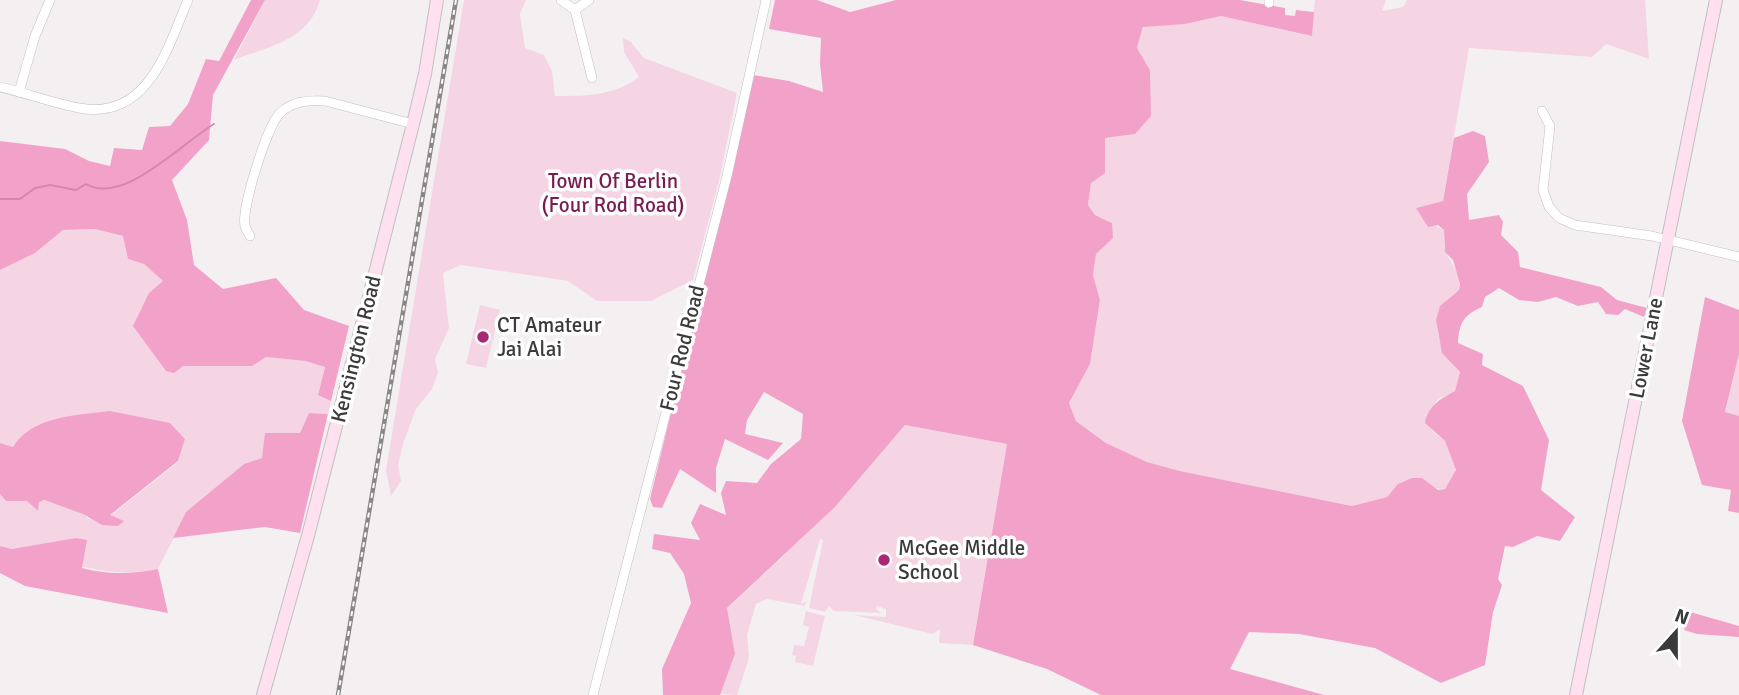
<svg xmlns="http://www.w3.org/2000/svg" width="1739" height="695" font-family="Signika,sans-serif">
  <rect width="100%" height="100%" fill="#f4f0f2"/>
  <g fill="#f5d5e4">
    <path d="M265,0H320C309,40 270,46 234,60Z"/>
    <path d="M464,0H526L520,14L525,48L544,55L552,71L555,96C585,96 615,96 639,77L624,52L623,38L630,41L644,58L737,93L720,177L693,280L651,301H597L568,281L461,265L443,273L449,328L435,359L438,373L432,389L416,409L404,441L398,465L401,481L391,496L386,470Z"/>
    <path d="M1315,0H1386L1382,11L1403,7L1407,0H1645L1649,59L1606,44L1592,57L1469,48L1443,201L1416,208L1433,225L1444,230C1444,237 1443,247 1446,253C1452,264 1462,276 1459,290C1425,313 1435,347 1460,372L1455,391L1438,399L1426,416L1433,432L1445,441L1456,470L1445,489L1398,485L1387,497L1352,506L1180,471L1147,462L1106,443L1076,421L1069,403L1090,364L1100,300L1093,275L1096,254L1112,223L1095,215L1088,205L1091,182L1105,172V138L1135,134L1150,70L1137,48L1144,26L1185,24L1221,16L1311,36Z"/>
    <path d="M95,229L123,236L128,259L144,264L164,282L174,372L183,366H252L266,357L305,361L325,367L318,394L331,401L328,414L309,413L300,433L262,458L244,464L187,512L158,569C107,579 72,564 25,548L12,549L0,546V494L6,501H27L37,510L39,502L43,500L84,514L88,519L110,516L178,462L185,439L170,423L13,447L0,443V270L35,253L63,230Z"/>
    <polygon points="480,305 500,310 486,368 466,364"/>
    <polygon points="1739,354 1739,416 1725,413"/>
    <polygon points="905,425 1007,444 973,645 939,643 940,629 933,634 854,615 886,617 886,609 877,606 876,609 881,613 834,611 829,606 825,612 809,608 823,540 820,539 801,604 806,601 805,606 767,599 756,604 747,635 749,658 737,695 720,694 735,654 727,609 835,507"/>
    <polygon points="806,611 825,616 813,666 795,662 796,656 792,655 794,645 804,646 809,627 803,625"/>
  </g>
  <g fill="#f2a2c9">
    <polygon points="251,0 265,0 213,95 209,140 172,180 187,220 194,265 223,289 276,278 304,310 349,326 331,401 318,395 325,367 305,361 266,357 252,366 183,366 174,373 166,371 133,326 149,293 163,281 144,264 128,259 123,236 95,229 63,230 35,253 0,270 0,141 65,149 89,161 110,166 114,148 142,150 149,127 170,126 188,104 206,59 219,61"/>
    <path d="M775,0H817L850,12L896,0H1240L1285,8V15L1295,16L1296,10L1314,12L1312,36L1221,16L1185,24L1143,27L1137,48L1150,70L1151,116L1135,134L1105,138V173L1091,183L1088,205L1095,215L1112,223L1113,238L1096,254L1093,275L1100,300L1090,364L1069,403L1076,421L1106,443L1147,462L1180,471L1352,506L1387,497L1398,484L1412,478H1422L1438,490L1445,489L1456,470L1445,441L1425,423C1427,407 1441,398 1455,391L1460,372L1442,353L1436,320L1440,306L1459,290L1460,284L1453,260L1445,252L1444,230L1438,225L1428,227L1416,208L1443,201L1454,138L1473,131L1485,136L1489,162L1467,194L1469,220L1499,215L1503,222L1501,235L1518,252L1520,267L1601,287L1617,300L1647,308L1644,317L1625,309L1618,315L1606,314L1598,302L1578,306L1556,297L1538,302L1519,300L1499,288L1485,297L1482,307C1464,315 1459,322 1458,343L1483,354L1482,365L1523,386L1549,440L1541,490L1575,517L1560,541L1537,536L1513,547L1505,546L1498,579L1502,585L1493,612L1485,665L1441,683L1375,648L1299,634L1249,632L1230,669L1324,695H1101L1047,669L973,645L1007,444L905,425L835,507L727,608L735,654L720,695H663L662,669L691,603L684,574L670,553L652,549L654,534L700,540L691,523L700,504L726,515L721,493L726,481L757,483L771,464L801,439L803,414L764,392L747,420L745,434L783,443L768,460L725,439L716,468V493L680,469L662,508L653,507L650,499L753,75L789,81L823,92L820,64L821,38L769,29Z"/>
    <polygon points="1705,297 1739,310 1739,354 1725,412 1739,416 1739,513 1728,511 1731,490 1702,485 1682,421"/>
    <path d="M110,411L170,423L185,439L178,461L110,515L124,521L118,526L102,525L83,514L44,500L39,502L38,511L27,501H6L0,494V443L13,447C32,416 77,415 110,411Z"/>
    <polygon points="309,413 328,414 300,533 265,527 173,538 186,512 244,464 262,458 265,433 300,433"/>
    <path d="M76,538L87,540L82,568C107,575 132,574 158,569L168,613L25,586L0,573V546L12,549Z"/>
    <polygon points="1690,612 1739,626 1739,637 1697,634 1684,630"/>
  </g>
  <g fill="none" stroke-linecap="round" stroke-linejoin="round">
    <path stroke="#d487ad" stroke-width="2" d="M0,199H20L35,188L50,185L76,190L86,184C123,206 182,143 214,124"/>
    <g stroke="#c2bfc0" stroke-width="10">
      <g id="street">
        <polyline points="561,0 575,10 589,0"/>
        <polyline points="1269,3 1269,0"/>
        <polyline points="575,10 592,78"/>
        <path d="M0,87C26,93 53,103 79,108C148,121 167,49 188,0"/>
        <polyline points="19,92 35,36 50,0"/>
        <polyline points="1542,111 1550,126 1543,190 1549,207 1559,218 1575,225 1652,236 1739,257"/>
        <path d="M250,236C248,232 246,230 245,226C241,209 267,126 280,113C292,101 309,100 325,101L413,124"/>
        <polyline points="593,695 727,176 766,0"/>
      </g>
    </g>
    <g stroke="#c2bfc0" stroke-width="14">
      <g id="secondary">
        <polyline points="263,695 309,532 413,124 425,74 437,0"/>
        <polyline points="1576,695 1716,0"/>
      </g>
    </g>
    <use href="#street" stroke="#fff" stroke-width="9"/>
    <use href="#secondary" stroke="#fee0ef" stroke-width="12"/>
    <g stroke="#898787" stroke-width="4.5">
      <polyline id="rail" points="338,695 456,0"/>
    </g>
    <use href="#rail" stroke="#fffeff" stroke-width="2" stroke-dasharray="5" stroke-linecap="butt"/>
  </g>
  <g fill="#a92875" stroke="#fffeff" stroke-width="2.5">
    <circle cx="483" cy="337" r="7"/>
    <circle cx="884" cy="560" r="7"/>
  </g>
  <g text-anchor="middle" stroke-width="7" stroke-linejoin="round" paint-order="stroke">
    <g font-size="21" fill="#781d52" stroke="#fffeff">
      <text x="613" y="188">Town Of Berlin<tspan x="613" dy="24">(Four Rod Road)</tspan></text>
    </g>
    <g font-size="21" fill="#3c3b3b" stroke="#fffeff" text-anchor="start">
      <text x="497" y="332">CT Amateur<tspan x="497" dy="24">Jai Alai</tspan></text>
      <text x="898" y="555">McGee Middle<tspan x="898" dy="24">School</tspan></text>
    </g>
    <g font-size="21" fill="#3c3b3b" stroke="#fffeff">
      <text transform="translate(682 348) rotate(-76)" y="7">Four Rod Road</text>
      <text transform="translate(1646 348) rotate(-79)" y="7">Lower Lane</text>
      <text transform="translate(356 349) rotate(-76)" y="7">Kensington Road</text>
    </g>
  </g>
  <g transform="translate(1676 632) rotate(21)" stroke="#fffeff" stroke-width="5" paint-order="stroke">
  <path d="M0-5L12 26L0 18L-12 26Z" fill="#3c3b3b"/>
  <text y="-10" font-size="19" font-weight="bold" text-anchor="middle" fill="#3c3b3b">N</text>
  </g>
</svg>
